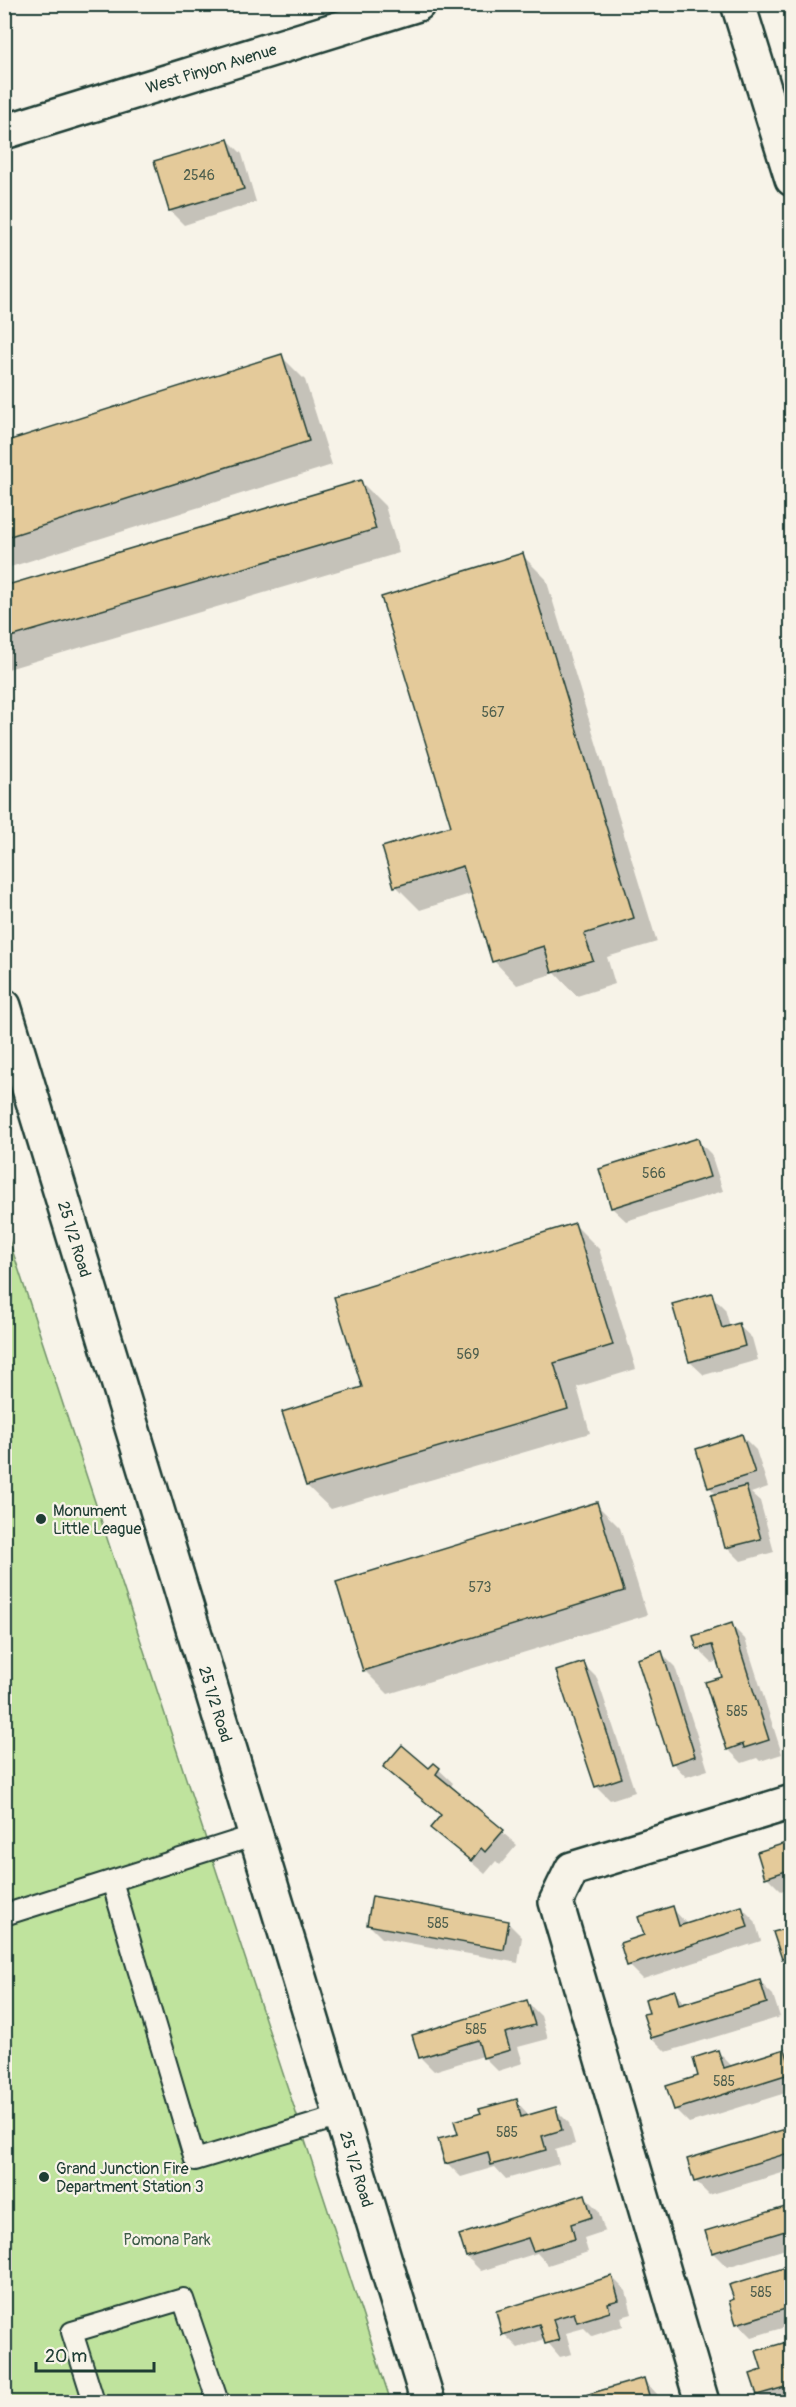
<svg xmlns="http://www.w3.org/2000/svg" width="796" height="2407" font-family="Pangolin,sans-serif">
  <rect width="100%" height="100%" fill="#f7f3e8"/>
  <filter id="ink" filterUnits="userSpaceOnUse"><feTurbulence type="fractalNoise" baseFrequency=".0167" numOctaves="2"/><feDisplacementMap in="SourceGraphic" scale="12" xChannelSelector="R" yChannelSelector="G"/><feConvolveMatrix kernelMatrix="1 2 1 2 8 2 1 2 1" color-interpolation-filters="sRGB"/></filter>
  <g filter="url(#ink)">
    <polygon fill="#bfe39d" stroke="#6f9068" stroke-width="1.5" points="5,1228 391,2402 4,2402"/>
    <g fill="#0003">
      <polygon points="228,140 242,154 256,202 184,225 170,211 156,162"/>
      <polygon points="281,356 305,380 332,465 4,569 4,443"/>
      <polygon points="361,482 385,506 399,553 8,669 4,665 4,588"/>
      <polygon points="522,555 546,579 657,942 607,957 615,984 577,996 555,973 517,985 494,961 473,893 420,910 396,886 453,827"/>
      <polygon points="697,1140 711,1154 723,1191 626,1221 612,1208"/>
      <polygon points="575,1225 599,1249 636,1369 577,1387 590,1433 331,1509 307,1486 364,1388"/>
      <polygon points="711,1295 725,1309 730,1327 738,1325 752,1338 758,1360 704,1375 690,1362"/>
      <polygon points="742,1436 756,1450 768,1487 751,1493 760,1501 774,1552 741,1561 727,1547 717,1495 710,1488 697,1450"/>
      <polygon points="596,1504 620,1528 647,1615 388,1694 364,1670"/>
      <polygon points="731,1625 745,1639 782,1754 760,1761 757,1758 742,1763 728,1749 723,1678 718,1661 712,1663 698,1649 695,1637"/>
      <polygon points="661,1653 675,1667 708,1770 686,1777 673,1763"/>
      <polygon points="583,1664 597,1678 635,1792 610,1800 596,1786"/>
      <polygon points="434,1765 453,1783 450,1788 517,1845 500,1865 496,1861 485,1874 432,1828 442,1816 386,1767 430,1770"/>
      <polygon points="792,1843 792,1887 781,1891 767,1877"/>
      <polygon points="741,1907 755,1921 761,1941 643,1979 629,1965 646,1936 672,1908 687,1924"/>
      <polygon points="508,1923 522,1937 518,1963 382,1938 368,1924"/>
      <polygon points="792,1928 792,1967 783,1958"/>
      <polygon points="759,1981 773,1995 780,2017 666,2052 652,2038 674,1992 686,2004"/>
      <polygon points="527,2002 541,2016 548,2039 518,2047 523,2063 498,2071 483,2056 434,2071 420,2057"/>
      <polygon points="785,2050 792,2057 792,2065 789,2065 792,2073 792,2091 689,2123 675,2109 718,2052 733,2067"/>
      <polygon points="516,2101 530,2116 555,2109 569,2123 575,2144 555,2150 559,2164 506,2179 495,2167 461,2177 447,2163 460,2135 482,2114"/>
      <polygon points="792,2128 792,2170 709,2195 695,2181"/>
      <polygon points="584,2196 598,2210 605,2231 584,2238 588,2252 548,2265 537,2253 481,2271 467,2257 461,2236"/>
      <polygon points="792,2207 792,2247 727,2267 713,2253 707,2232"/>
      <polygon points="786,2269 792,2274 792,2325 752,2337 738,2323"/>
      <polygon points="612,2277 626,2291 632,2314 621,2317 623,2326 592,2336 584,2328 566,2333 572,2354 560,2357 545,2339 518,2348 504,2334"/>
      <polygon points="790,2343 792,2345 792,2402 766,2402 758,2395 764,2371"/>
      <polygon points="644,2380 657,2394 660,2402 566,2402"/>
    </g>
    <g fill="#e4ca9a" stroke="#1f3d34" stroke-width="1.5">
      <polygon points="228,139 244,189 169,211 154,161"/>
      <polygon points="282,354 309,441 4,538 4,442"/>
      <polygon points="361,480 376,529 4,639 4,586"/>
      <polygon points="523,553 634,918 584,934 593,960 552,973 544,946 492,962 463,866 394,887 382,847 451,826 381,597"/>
      <polygon points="698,1138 710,1177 611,1208 599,1169"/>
      <polygon points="575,1223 613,1345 554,1363 568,1409 306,1486 282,1412 362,1387 334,1297"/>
      <polygon points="712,1293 722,1328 739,1323 745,1346 689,1362 672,1304"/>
      <polygon points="742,1434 755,1473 708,1488 696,1449"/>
      <polygon points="746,1486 761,1539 725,1548 711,1495"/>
      <polygon points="597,1502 624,1591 363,1671 336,1582"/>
      <polygon points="792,1605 792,1628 785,1607"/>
      <polygon points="732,1623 769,1740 744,1748 743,1744 727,1750 705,1682 722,1677 712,1645 697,1649 693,1636"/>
      <polygon points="662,1651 695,1756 671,1764 637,1659"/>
      <polygon points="584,1662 622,1778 595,1787 556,1671"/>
      <polygon points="402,1745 429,1768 434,1763 440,1768 436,1774 504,1830 485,1852 481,1848 471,1861 430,1828 441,1815 383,1767"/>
      <polygon points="792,1841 792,1869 765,1878 757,1852"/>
      <polygon points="372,1896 509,1921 504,1950 367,1925"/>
      <polygon points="673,1906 679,1926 742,1906 748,1927 627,1966 620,1943 644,1935 638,1917"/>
      <polygon points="792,1927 792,1956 782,1959 773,1932"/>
      <polygon points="760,1980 767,2003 651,2038 643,2014 649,2013 645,1999 675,1990 679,2005"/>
      <polygon points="527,2000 535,2025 505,2033 510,2050 483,2058 478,2040 419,2058 412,2035"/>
      <polygon points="785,2049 792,2073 674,2110 666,2086 698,2076 693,2058 718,2050 724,2068"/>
      <polygon points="517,2099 521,2117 556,2107 562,2130 542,2136 546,2150 491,2165 488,2152 445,2164 438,2139 458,2134 454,2121 481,2113 479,2109"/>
      <polygon points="792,2127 792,2152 694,2182 687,2159"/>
      <polygon points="585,2194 592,2217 571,2224 575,2239 533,2251 528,2238 466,2257 459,2235"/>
      <polygon points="792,2205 792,2229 712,2253 705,2231"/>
      <polygon points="787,2267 792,2280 792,2307 736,2324 729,2301 734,2299 729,2285"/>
      <polygon points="612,2276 619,2300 608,2303 610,2312 577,2322 574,2313 553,2319 559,2340 545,2344 539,2324 502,2335 496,2311"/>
      <polygon points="790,2341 792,2385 757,2395 750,2374 762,2370 756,2351"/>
      <polygon points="644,2378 651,2402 561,2402"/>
    </g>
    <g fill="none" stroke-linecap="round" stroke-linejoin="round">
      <g stroke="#1f3d34" stroke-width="24">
        <g id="service">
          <polyline points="112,1881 195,2160 341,2116"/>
          <polyline points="4,1915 256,1835"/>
          <polyline points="94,2402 72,2332 183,2299 218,2402"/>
        </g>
      </g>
      <g stroke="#1f3d34" stroke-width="38">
        <g id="minor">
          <polyline points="738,4 792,179"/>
          <polyline points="4,132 418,4"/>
          <polyline points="702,2402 556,1902 572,1869 792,1802"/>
        </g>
      </g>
      <g stroke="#1f3d34" stroke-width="38">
        <polyline id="tertiary" points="4,1006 428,2402"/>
      </g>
      <use href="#service" stroke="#f7f3e8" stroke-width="20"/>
      <use href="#minor" stroke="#f7f3e8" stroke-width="33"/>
      <use href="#tertiary" stroke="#f7f3e8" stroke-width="33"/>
    </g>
  </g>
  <g fill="#1f3d34" stroke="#f7f3e8" stroke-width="2">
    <circle cx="41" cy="1519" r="6"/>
    <circle cx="44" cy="2177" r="6"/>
  </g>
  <g text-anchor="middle" stroke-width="4.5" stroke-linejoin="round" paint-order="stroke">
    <g font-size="14" fill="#50604e">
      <text x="199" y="180">2546</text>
      <text x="493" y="717">567</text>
      <text x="654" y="1178">566</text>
      <text x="468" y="1359">569</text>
      <text x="480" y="1592">573</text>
      <text x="737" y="1716">585</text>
      <text x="438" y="1928">585</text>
      <text x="476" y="2034">585</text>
      <text x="724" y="2086">585</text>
      <text x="507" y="2137">585</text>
      <text x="761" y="2297">585</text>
    </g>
    <g font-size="16" fill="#1f3d34" stroke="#f7f3e8">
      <text transform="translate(211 68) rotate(-17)" y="6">West Pinyon Avenue</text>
      <text transform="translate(75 1239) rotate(73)" y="6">25 1/2 Road</text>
      <text transform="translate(216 1704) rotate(73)" y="6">25 1/2 Road</text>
      <text transform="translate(357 2169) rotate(73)" y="6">25 1/2 Road</text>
    </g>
    <g font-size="16" fill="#1f3d34" stroke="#f7f3e8" text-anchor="start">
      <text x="53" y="1516">Monument<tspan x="53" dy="18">Little League</tspan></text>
      <text x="56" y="2174">Grand Junction Fire<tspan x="56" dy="18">Department Station 3</tspan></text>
    </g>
    <g font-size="16" fill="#3f5e49" stroke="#f7f3e8">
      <text x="167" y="2245">Pomona Park</text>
    </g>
  </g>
  <rect width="796" height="2407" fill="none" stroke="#f7f3e8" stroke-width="24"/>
  <rect x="12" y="12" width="772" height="2383" fill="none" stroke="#1f3d34" stroke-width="2" filter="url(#ink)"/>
  <path d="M36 2362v9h118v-9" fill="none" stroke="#1f3d34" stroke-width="3"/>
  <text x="45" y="2362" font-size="18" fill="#1f3d34" stroke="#f7f3e8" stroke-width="4.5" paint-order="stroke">20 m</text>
</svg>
